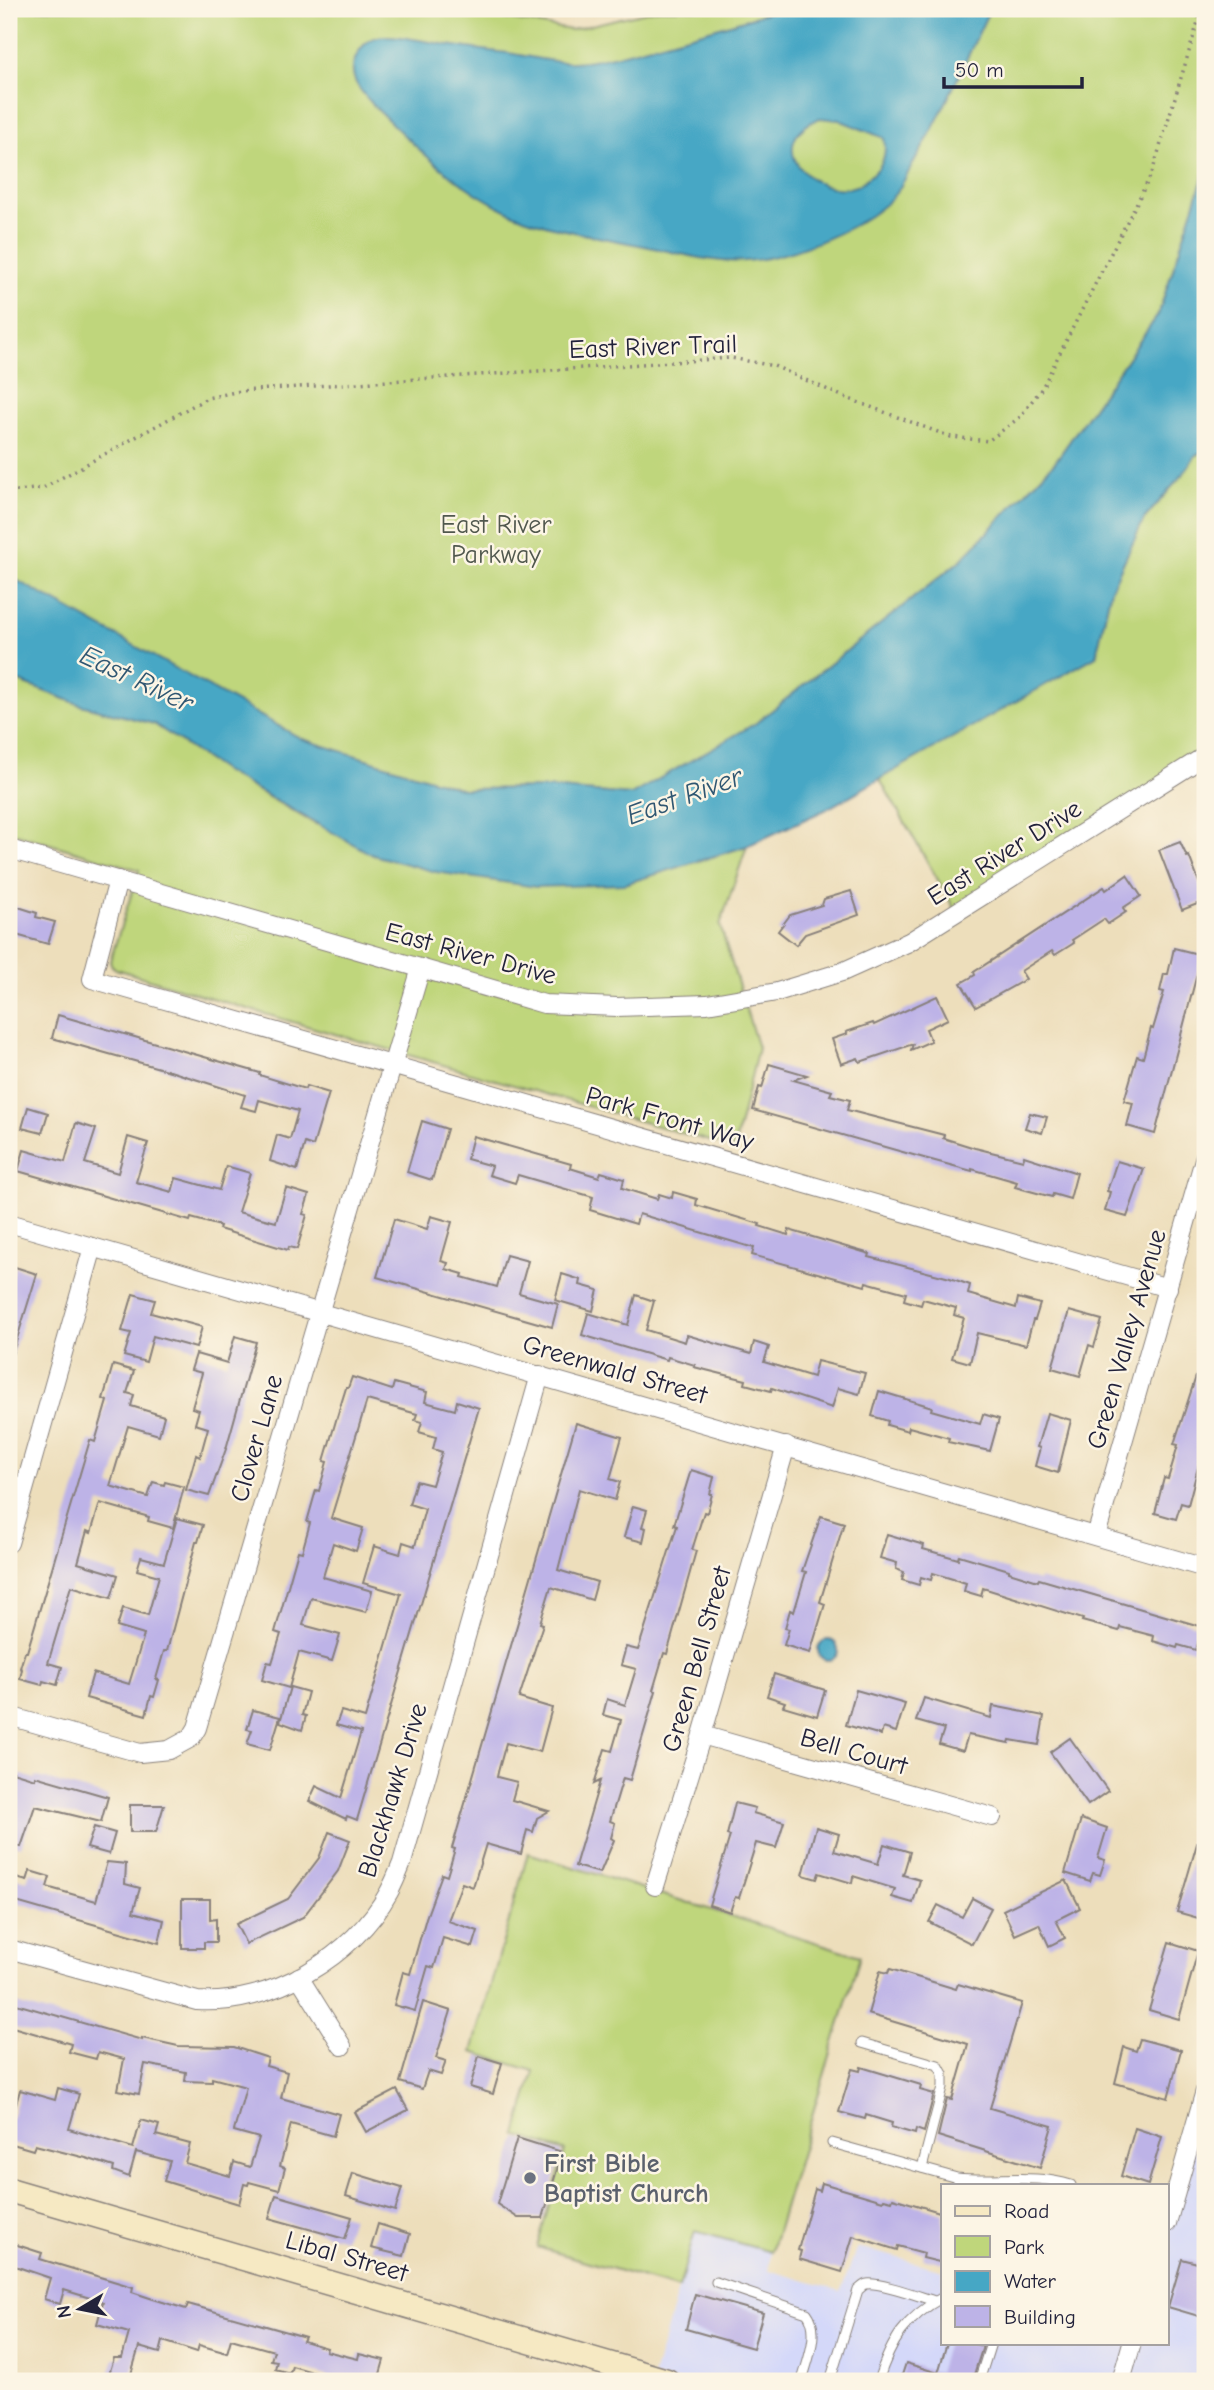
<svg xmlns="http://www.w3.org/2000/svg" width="1214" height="2390" font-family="'Comic Neue',sans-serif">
  <rect width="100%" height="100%" fill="#fcf5e5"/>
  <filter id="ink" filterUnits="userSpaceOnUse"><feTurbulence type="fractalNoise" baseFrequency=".0143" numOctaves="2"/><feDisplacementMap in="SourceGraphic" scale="14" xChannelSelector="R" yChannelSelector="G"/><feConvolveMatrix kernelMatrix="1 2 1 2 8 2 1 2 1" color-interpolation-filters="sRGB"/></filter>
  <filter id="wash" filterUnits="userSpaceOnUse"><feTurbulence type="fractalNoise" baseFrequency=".00686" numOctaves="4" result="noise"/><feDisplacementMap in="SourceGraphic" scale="28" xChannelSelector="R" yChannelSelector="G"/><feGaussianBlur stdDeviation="1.57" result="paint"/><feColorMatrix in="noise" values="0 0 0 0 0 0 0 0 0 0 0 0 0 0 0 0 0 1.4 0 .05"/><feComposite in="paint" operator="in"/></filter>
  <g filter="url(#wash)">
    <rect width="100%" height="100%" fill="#eddebb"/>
    <polygon fill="#d4d8f9" points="1205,2091 1205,2381 668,2381 653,2377 695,2231 771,2252 768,2270 841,2291 857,2247 943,2270 943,2343 1167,2343 1167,2223"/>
    <g fill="#bfd67b" stroke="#707c5b" stroke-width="2">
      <polygon points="9,9 449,9 571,30 658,9 1205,9 1205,172 1158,315 1055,462 961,560 756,723 631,795 548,788 463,789 302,739 9,576"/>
      <polygon points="1205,451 1205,756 957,913 879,778 1096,656 1111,589 1144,519 1184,473 1195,456"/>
      <polygon points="9,678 81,705 154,724 225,772 315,824 624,884 747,846 720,925 758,1048 734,1148 251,1010 116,969 112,966 110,961 139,870 9,832"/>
      <polygon points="528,1853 860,1956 771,2252 695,2231 679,2288 537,2247 565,2151 516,2135 534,2071 472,2052"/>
    </g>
    <g fill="#46a7c5" stroke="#346480" stroke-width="2" fill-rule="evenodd">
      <path d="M778,9H990C967,57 946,107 919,154C911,166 905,181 896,193C869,227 788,258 746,261C712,264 676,252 644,246C600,237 553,231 512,213C460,189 419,151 379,111C365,96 345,79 356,57C359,50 366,41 374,38C388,33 410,39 425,41C453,46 480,50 508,53C530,56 550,63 572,62C599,61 628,52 654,45C696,34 737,23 778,9ZM820,118L839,120L884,138C887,154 883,167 870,176C866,179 861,184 856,186C818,201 757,145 820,118Z"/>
      <polygon points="1205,172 1205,450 1195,456 1184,473 1144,519 1111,589 1096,656 825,810 747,846 624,884 536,887 436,872 373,855 225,772 154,724 81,705 9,678 9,576 302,739 463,789 548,788 631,795 756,723 961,560 1055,462 1158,315"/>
      <circle cx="828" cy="1650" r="10"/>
    </g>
    <g id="blocks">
      <g fill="#bdb3e7">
        <polygon points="1180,842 1187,857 1189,856 1205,898 1205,901 1182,910 1159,850"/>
        <polygon points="1127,875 1141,896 1123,908 1126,912 1108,924 1104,919 1072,940 1074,943 1055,955 1052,951 1021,971 1026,979 976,1007 961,983 975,975 974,972 1104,887 1106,890"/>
        <polygon points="851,891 859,915 805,934 796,945 778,931 790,915 822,905 824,899"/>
        <polygon points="9,904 37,913 36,917 55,922 48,944 9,933"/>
        <polygon points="1174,948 1202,955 1155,1134 1127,1126 1133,1103 1124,1101 1137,1056 1143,1058 1151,1028 1153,1029 1164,992 1160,991 1164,974 1168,974"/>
        <polygon points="937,996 948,1019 926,1029 931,1041 911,1050 913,1044 860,1062 858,1058 841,1064 832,1039 847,1034 846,1032 873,1023 874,1025"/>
        <polygon points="58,1015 260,1073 259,1075 305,1089 306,1086 329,1093 313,1146 305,1143 297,1170 270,1161 277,1135 290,1139 298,1111 259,1100 256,1111 241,1107 245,1095 170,1071 52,1038"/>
        <polygon points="769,1064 807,1075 793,1080 832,1091 830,1095 850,1100 847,1110 944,1135 943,1138 975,1148 1023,1160 1024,1156 1077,1173 1070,1199 1053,1194 1052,1197 1015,1187 1017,1182 972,1169 972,1171 924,1158 753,1110 759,1087 762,1088"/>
        <polygon points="28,1107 48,1113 42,1133 22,1128"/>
        <polygon points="1030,1113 1047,1117 1042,1133 1025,1128"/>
        <polygon points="422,1121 447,1129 432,1180 407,1172"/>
        <polygon points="76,1123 96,1129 85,1163 118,1173 128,1137 148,1143 136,1182 172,1192 176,1178 219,1190 226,1166 250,1173 238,1212 276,1222 286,1188 309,1195 303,1214 307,1215 297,1249 289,1247 288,1250 219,1229 220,1226 191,1218 190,1221 18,1171 24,1150 65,1162"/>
        <polygon points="473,1136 571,1164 570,1168 599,1177 601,1172 624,1179 622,1188 657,1199 659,1194 672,1198 673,1192 697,1199 696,1205 760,1224 759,1226 788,1235 789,1230 870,1254 869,1257 950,1278 970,1285 968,1294 1016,1308 1018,1298 1040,1304 1035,1320 1033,1320 1026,1345 977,1333 970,1363 952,1358 964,1318 954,1315 956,1308 923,1299 921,1305 904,1300 906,1293 866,1282 865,1286 752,1255 754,1248 639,1214 636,1224 590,1210 593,1197 518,1175 515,1183 489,1175 492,1166 467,1159"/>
        <polygon points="1117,1161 1144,1169 1127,1217 1105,1211 1110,1192 1107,1191"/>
        <polygon points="431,1216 452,1222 441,1261 448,1263 446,1269 463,1274 462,1277 497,1287 506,1255 528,1261 519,1293 558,1304 552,1327 377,1277 394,1219 427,1229"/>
        <polygon points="15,1267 37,1274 12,1355 9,1354 9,1289"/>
        <polygon points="562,1274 581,1280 580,1285 598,1290 593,1311 555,1300"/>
        <polygon points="133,1294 155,1300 151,1313 202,1327 196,1348 153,1336 146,1362 124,1356 131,1333 122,1331"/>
        <polygon points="636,1295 654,1301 646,1330 685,1342 687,1335 751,1354 754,1342 769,1347 764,1362 813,1377 817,1361 865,1373 859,1394 838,1388 832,1408 772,1388 771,1391 745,1384 746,1380 694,1367 695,1365 668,1357 667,1360 582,1335 588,1313 628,1325"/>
        <polygon points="1069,1311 1102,1320 1094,1347 1089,1345 1080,1376 1052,1368"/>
        <polygon points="235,1336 256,1342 226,1449 209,1496 186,1490 196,1455 200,1457 208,1428 195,1424 199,1410 192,1408 202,1373 191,1370 196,1354 227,1363"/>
        <polygon points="1201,1361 1205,1362 1205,1441 1188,1505 1181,1503 1176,1519 1155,1513 1164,1478 1168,1479 1178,1445 1174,1444"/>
        <polygon points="113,1365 134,1371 127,1393 134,1395 131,1406 164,1416 159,1435 128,1426 110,1486 148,1497 153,1482 164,1485 165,1482 184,1487 173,1528 148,1521 149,1517 100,1503 91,1533 87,1531 78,1563 118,1575 111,1598 71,1586 48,1663 62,1667 57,1685 43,1681 42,1685 20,1679 22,1669 20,1668 25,1652 27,1652 90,1440 95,1442 107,1401 103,1399"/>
        <polygon points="352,1377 392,1390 394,1383 427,1392 425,1402 455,1410 457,1401 479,1408 357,1820 347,1816 346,1819 309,1801 316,1786 341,1798 361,1732 336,1725 341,1711 365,1718 401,1594 363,1583 374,1546 400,1554 403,1542 415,1546 425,1509 409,1504 416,1481 432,1485 442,1452 433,1449 436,1437 419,1432 422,1422 415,1420 417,1414 367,1400 331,1518 363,1528 356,1551 333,1543 323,1577 372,1591 366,1612 311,1598 303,1625 340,1635 332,1661 299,1652 289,1688 262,1680 267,1662 272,1663 281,1634 275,1632 298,1551 302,1552 310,1523 307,1522 316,1490 319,1491 327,1462 324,1461 337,1417 346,1388 348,1388"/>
        <polygon points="879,1391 932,1407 931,1410 980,1424 983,1414 999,1419 990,1451 948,1442 949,1438 909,1427 908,1431 887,1425 888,1421 872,1416"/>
        <polygon points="1047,1413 1071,1420 1058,1473 1035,1466 1040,1448 1037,1447"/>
        <polygon points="576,1423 622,1437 610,1479 620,1482 615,1500 579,1489 558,1570 597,1582 592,1600 551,1587 540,1623 543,1624 519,1698 552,1708 540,1752 506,1743 498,1772 497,1777 517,1782 512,1800 549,1811 537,1818 533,1832 527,1830 521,1854 486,1844 473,1887 462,1883 448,1921 478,1931 473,1947 443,1938 434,1968 428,1966 415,2011 394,2005 403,1972 410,1974 426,1918 442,1874 447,1876 455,1849 452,1848"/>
        <polygon points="691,1470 714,1477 710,1494 712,1494 707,1513 704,1512 692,1550 696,1551 667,1654 664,1653 653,1690 656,1691 630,1780 623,1778 610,1821 615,1823 611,1838 614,1840 600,1873 575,1866 600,1781 594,1784 605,1749 612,1751 621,1720 603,1715 607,1699 625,1705 636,1669 621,1665 626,1647 638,1650 677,1526 674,1525"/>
        <polygon points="633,1506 647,1510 642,1527 646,1528 643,1542 624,1537"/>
        <polygon points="821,1516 844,1523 820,1602 825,1604 810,1653 784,1645 789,1629 785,1628 790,1610 794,1612 806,1572 802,1571"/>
        <polygon points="177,1518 203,1525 198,1542 196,1542 167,1651 164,1651 156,1679 159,1680 154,1697 151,1696 146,1715 86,1698 93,1673 129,1684 144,1635 117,1627 123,1608 148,1615 159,1576 137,1570 141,1557 164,1563"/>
        <polygon points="887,1534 924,1545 923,1549 958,1559 959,1555 1009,1570 1009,1572 1038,1581 1039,1579 1203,1627 1196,1650 1178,1645 1177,1648 1153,1641 1154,1636 1120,1627 1119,1631 1082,1621 1083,1619 983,1588 981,1596 964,1591 966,1583 933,1573 931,1580 921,1577 919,1585 902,1580 904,1572 896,1569 897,1563 880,1558"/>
        <polygon points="774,1674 825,1690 817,1716 783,1706 785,1702 767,1696"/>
        <polygon points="290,1687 308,1692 302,1715 306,1716 302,1730 280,1722"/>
        <polygon points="856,1690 905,1704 896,1732 883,1728 881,1735 846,1725"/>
        <polygon points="924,1698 991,1718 993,1706 1044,1716 1039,1745 1010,1740 1009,1743 968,1735 963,1751 939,1744 944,1729 916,1721"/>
        <polygon points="253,1710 280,1717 270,1750 247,1744 252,1730 247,1729"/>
        <polygon points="1070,1738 1108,1791 1088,1805 1050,1752"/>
        <polygon points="9,1771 35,1779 35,1776 108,1797 101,1822 35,1806 21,1847 9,1844"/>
        <polygon points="735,1803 755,1808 753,1813 784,1822 776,1848 756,1843 739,1898 735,1897 730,1912 709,1905 730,1836 727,1835"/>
        <polygon points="130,1805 164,1805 156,1832 130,1832"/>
        <polygon points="1081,1819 1107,1828 1098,1858 1105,1860 1100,1875 1093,1873 1090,1881 1065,1873"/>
        <polygon points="94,1827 115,1833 109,1854 87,1848"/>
        <polygon points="816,1827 839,1834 834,1851 878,1864 884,1844 910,1852 903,1875 920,1880 913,1903 892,1897 895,1889 853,1876 852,1883 819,1873 817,1879 803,1875"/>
        <polygon points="1201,1830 1205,1830 1205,1920 1177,1912"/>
        <polygon points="329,1832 350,1840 338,1871 303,1917 246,1944 236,1924 288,1899 319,1858"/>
        <polygon points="107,1862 126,1864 125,1884 140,1888 133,1912 164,1920 159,1943 9,1900 9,1876 27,1881 30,1871 50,1877 47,1887 96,1901"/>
        <polygon points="1066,1880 1080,1908 1056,1920 1065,1938 1049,1946 1039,1924 1015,1935 1003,1910"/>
        <polygon points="972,1898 991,1908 972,1944 929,1922 938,1905 962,1917"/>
        <polygon points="182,1899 210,1899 210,1920 216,1919 216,1942 204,1942 204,1948 182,1948"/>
        <polygon points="1169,1942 1198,1951 1179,2019 1149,2010"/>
        <polygon points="890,1969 956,1989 958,1984 1022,2003 990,2108 1052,2126 1040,2168 938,2136 947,2099 952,2100 968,2044 868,2014 880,1971 888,1973"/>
        <polygon points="9,2002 142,2040 142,2038 178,2046 234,2047 268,2058 266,2066 287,2072 281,2098 339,2114 333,2136 291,2124 280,2166 285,2168 279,2190 249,2182 248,2185 244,2184 239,2204 164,2181 170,2161 136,2152 129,2177 113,2171 114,2167 86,2158 35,2145 33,2150 9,2143 9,2117 12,2118 20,2090 55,2100 58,2088 79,2094 69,2129 133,2148 141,2120 159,2125 156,2135 190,2144 185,2163 230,2176 234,2162 250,2167 259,2138 234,2131 246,2087 212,2078 212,2082 185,2081 186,2072 145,2064 139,2094 118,2090 124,2059 98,2052 96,2059 69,2052 71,2044 9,2026"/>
        <polygon points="423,2002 451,2011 436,2058 446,2061 441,2075 428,2071 422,2089 400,2082"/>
        <polygon points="1140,2039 1181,2050 1168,2098 1115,2083 1124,2047 1136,2051"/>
        <polygon points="479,2056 502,2063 493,2094 470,2087"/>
        <polygon points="861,2067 921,2085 920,2090 934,2094 924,2132 916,2129 915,2134 891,2127 892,2123 866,2115 865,2119 839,2112 852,2069 860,2071"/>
        <polygon points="397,2090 408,2110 366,2132 355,2112"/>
        <polygon points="1135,2128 1162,2137 1148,2185 1121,2176"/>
        <polygon points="517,2138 562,2152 543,2218 518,2218 497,2204"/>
        <polygon points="353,2173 402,2188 395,2211 346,2196"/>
        <polygon points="822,2183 883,2201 884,2199 892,2201 893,2198 943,2213 943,2263 923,2258 924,2253 898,2246 897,2250 853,2236 842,2272 799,2259 801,2251 798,2250 815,2189 820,2191"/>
        <polygon points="276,2195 352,2217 345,2239 269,2218"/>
        <polygon points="378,2224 410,2234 404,2256 371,2248"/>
        <polygon points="11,2243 42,2253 40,2259 133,2287 132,2292 153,2299 186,2309 188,2304 305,2337 303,2341 327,2348 326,2351 358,2359 359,2354 384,2360 378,2381 343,2381 292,2366 290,2373 275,2369 277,2361 271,2360 274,2351 231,2339 227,2353 199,2345 197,2352 163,2341 160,2353 139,2347 129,2381 107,2381 114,2358 122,2358 129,2333 97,2324 103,2302 64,2290 60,2304 44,2299 50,2278 9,2264"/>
        <polygon points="1182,2259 1205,2265 1205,2318 1168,2307"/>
        <polygon points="695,2294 763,2313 753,2348 686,2329"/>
        <polygon points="947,2343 971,2343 983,2346 972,2381 900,2381 906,2363 938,2373"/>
      </g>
    </g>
  </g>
  <g filter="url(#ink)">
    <use href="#blocks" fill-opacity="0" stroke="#88807b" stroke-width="2"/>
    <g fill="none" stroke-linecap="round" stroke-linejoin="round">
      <g stroke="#88807b" stroke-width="11">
        <g id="lane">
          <polyline points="862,2043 938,2065 943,2074 943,2087 922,2168"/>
          <path d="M832,2143L957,2178C996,2182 1034,2173 1071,2185"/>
          <path d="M716,2282L807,2313C821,2331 807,2361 802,2381"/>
          <path d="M830,2381L858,2290C861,2288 864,2284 867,2284C880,2282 921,2297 935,2301"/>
          <path d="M878,2381C891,2341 905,2318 943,2297"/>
          <polyline points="979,2381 991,2343"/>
        </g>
      </g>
      <g stroke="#88807b" stroke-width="20">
        <g id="street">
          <polyline points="9,849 544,1004 617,1007 707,1004 777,992 842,972 909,942 1205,756"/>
          <polyline points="118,880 92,979 1168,1288"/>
          <polyline points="9,1223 1205,1568"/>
          <polyline points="1096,1536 1205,1156"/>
          <polyline points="9,1543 93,1247"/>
          <polyline points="9,1716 140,1753 169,1750 191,1738 197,1728 421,968"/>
          <polyline points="702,1735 992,1817"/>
          <polyline points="655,1886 702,1735 786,1446"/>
          <path d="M9,1949L197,2001C270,2006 354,1957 389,1892C394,1883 398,1873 402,1863L540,1375"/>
          <polyline points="299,1977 342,2046"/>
          <polyline points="1167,2223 1205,2091"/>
          <polyline points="1121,2381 1132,2343"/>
        </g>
      </g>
      <g stroke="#88807b" stroke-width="27">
        <polyline id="secondary" points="9,2190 667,2381"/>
      </g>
      <polyline stroke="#88807b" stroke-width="3.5" stroke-dasharray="2 5" stroke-linecap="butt" points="9,492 43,488 207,398 240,391 731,358 774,366 844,397 951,437 988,441 1019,418 1042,388 1152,173 1202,9"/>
      <use href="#lane" stroke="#fff" stroke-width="9"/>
      <use href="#street" stroke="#fff" stroke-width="18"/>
      <use href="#secondary" stroke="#f6e9c3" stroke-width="24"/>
    </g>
  </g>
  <circle fill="#6b7280" stroke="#fcf5e5" stroke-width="2.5" cx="530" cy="2178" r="7"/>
  <g text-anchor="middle" stroke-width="5" stroke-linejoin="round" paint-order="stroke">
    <g font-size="26" fill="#22223b" stroke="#fcf5e5">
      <text transform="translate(653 346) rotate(-2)" y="9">East River Trail</text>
      <text transform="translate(1004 852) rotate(-32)" y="9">East River Drive</text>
      <text transform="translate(471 953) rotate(15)" y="9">East River Drive</text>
      <text transform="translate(670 1118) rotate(16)" y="9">Park Front Way</text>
      <text transform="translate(1126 1339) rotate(-74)" y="9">Green Valley Avenue</text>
      <text transform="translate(615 1369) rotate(16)" y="9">Greenwald Street</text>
      <text transform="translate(256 1438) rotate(-74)" y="9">Clover Lane</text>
      <text transform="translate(696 1659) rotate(-74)" y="9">Green Bell Street</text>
      <text transform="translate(854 1751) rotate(16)" y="9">Bell Court</text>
      <text transform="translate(392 1790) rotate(-73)" y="9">Blackhawk Drive</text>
      <text transform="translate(347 2256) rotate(16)" y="9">Libal Street</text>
    </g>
    <g font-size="26" fill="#51584e" stroke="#fcf5e5">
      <text x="496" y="533">East River<tspan x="496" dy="30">Parkway</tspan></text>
    </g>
    <g font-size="26" font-weight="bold" fill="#5b616d" stroke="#fcf5e5" text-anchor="start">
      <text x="544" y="2172">First Bible<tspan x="544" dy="30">Baptist Church</tspan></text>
    </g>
    <g font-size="28" font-style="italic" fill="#305772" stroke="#fcf5e5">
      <text transform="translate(137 678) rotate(25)" y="10">East River</text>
      <text transform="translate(684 795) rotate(-20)" y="10">East River</text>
    </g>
  </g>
  <rect width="1214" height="2390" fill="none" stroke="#fcf5e5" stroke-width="35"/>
  <rect x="941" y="2184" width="228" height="161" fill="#fcf5e5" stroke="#a5a1a1" stroke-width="2"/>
  <rect x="955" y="2206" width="35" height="10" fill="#f6e9c3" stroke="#a5a1a1" stroke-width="2"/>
  <text x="1004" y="2218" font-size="21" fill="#22223b">Road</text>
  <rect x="955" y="2236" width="35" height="21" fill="#bfd67b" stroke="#a5a1a1" stroke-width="2"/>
  <text x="1004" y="2254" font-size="21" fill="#22223b">Park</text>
  <rect x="955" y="2271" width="35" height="21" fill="#46a7c5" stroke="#a5a1a1" stroke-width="2"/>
  <text x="1004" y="2288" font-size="21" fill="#22223b">Water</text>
  <rect x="955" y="2306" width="35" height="21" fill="#bdb3e7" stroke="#a5a1a1" stroke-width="2"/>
  <text x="1004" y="2324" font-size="21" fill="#22223b">Building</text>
  <g transform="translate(80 2309) rotate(260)" stroke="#fcf5e5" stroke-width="5" paint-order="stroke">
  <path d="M0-5L12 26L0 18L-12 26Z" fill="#22223b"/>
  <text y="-10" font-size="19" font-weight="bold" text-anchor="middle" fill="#22223b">N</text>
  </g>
  <path d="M944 77v10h138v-10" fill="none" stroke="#22223b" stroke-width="3.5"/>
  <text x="955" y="77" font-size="21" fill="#22223b" stroke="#fcf5e5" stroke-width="5" paint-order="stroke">50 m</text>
</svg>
